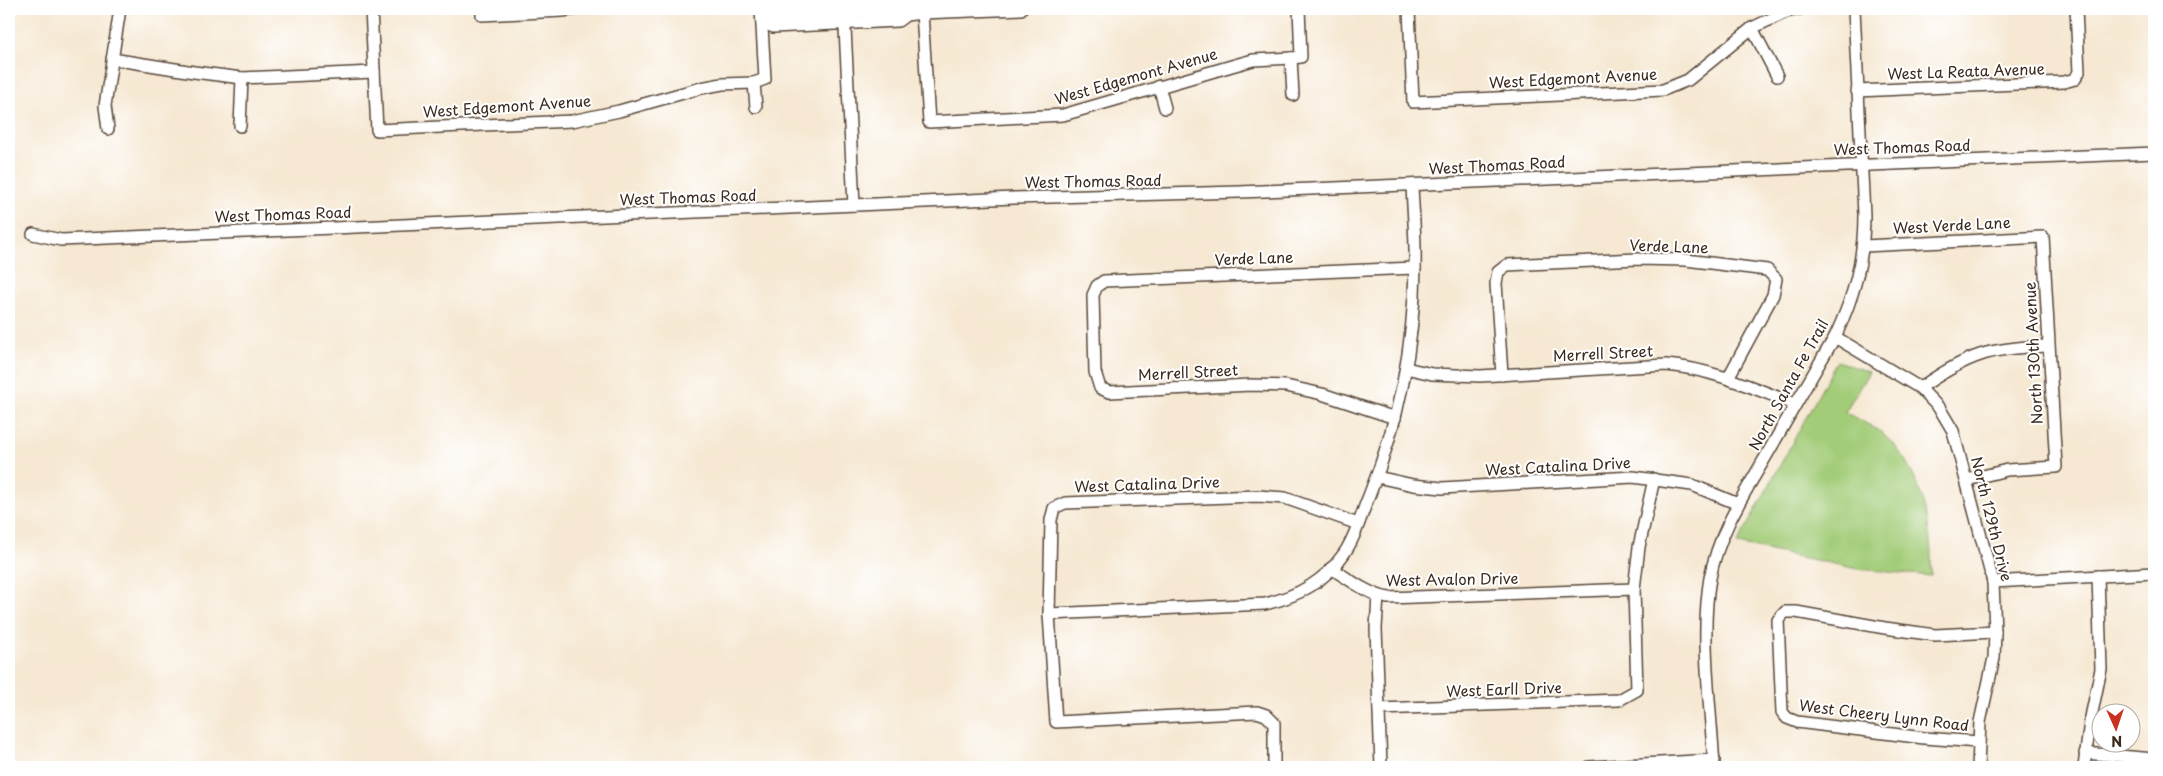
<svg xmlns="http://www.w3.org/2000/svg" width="2163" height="776" font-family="'Playpen Sans',sans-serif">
  <rect width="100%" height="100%" fill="#fff"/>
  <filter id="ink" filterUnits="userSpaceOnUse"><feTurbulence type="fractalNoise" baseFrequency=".02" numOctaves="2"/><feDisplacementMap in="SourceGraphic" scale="10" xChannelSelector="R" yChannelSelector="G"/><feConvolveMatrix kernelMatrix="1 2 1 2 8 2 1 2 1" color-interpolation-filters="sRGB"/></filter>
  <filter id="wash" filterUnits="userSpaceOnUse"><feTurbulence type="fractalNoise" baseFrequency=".0096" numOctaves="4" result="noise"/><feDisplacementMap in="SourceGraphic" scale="20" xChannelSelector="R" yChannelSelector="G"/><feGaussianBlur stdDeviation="1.12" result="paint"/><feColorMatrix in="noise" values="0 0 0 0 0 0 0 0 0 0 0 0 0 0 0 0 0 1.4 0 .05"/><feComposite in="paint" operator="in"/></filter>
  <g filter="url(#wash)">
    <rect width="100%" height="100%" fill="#f6e8d2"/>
    <path fill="#a3cc78" stroke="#6f7b4b" d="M1837,361L1869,372L1845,412C1856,419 1869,424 1879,431C1921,463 1933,527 1931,576L1858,569L1737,544Z"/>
  </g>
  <g filter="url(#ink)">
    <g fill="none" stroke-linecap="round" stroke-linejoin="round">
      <g stroke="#574639" stroke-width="14">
        <g id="minor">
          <polyline points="371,9 377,130 572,121 619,111 701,88 722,84 754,83"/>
          <polyline points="482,9 482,15 562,11 577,9"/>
          <polyline points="844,9 854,205"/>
          <polyline points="1409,9 1413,102 1663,90 1688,80 1752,28 1786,12 1800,9"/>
          <polyline points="922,13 929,122 1063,115 1235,65 1253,60 1291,58"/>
          <polyline points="762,22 773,27 898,21 906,15 922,13 1021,9"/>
          <polyline points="762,22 773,17 844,13 898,11 906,15"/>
          <polyline points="1752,28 1777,76"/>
          <polyline points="112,59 194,72 242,78 374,72"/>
          <polyline points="1159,86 1165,108"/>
          <polyline points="1857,91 2064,82 2075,79 2079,72 2076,9"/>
          <polyline points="1293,95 1291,58 1301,57 1299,9"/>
          <polyline points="756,107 754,83 765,79 761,9"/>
          <polyline points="240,126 242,78"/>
          <polyline points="108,129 105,106 120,9"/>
          <polyline points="33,234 61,240 1014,198 1240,192 2154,153"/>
          <polyline points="1864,246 2043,237 2056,467 2007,470 1967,480"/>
          <polyline points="1835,337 1920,388 1940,409 1953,431 1993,582 1995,632 1994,658 1980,722 1978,767"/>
          <path d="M1406,368L1432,374L1480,376L1666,365C1712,369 1753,388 1795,404"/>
          <polyline points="1502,375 1496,283 1498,272 1507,265 1637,259 1686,260 1767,270 1776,279 1773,295 1728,378"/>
          <path d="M1920,388C1969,354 1989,348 2048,346"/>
          <polyline points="1395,418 1322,394 1286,386 1251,385 1109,392 1100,388 1095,372 1093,295 1097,286 1104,281 1415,268"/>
          <polyline points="1377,477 1413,485 1442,488 1633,477 1692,485 1738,504"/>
          <path d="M1331,568C1349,579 1367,594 1388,598L1634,589"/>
          <polyline points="1993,582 2154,573"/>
          <polyline points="1378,596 1376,628 1381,767"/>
          <path d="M1049,614L1265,604C1296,597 1324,582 1343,555C1355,539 1361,515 1369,496C1398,424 1414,346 1415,268C1416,240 1413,212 1412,185"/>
          <polyline points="1379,709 1619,700 1637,690 1634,589 1639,547 1654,479"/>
          <polyline points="1979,742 1924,738 1797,722 1787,718 1782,712 1778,620 1785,612 1796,612 1885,628 1935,635 1995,632"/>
          <polyline points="2085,753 2154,759"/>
          <polyline points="1274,767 1274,723 1266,715 1257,712 1056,722 1049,614 1051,520 1054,508 1065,503 1258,496 1285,498 1358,524"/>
          <polyline points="1589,767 1714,760"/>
          <path d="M1714,767C1711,709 1700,635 1710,578C1718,534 1743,496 1765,458C1788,418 1811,377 1835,337C1854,296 1864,261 1864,215L1854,9"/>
          <polyline points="2084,767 2090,722 2101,669 2098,576"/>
        </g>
      </g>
      <use href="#minor" stroke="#fff" stroke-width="11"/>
    </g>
  </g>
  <g text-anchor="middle" stroke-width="4" stroke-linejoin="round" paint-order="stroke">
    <g font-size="15" fill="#3b2a1e" stroke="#fff">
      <text transform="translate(1966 72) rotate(-2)" y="5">West La Reata Avenue</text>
      <text transform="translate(1136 77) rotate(-16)" y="5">West Edgemont Avenue</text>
      <text transform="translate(1573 79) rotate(-3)" y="5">West Edgemont Avenue</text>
      <text transform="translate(507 107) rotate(-4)" y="5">West Edgemont Avenue</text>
      <text transform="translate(1902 148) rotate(-2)" y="5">West Thomas Road</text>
      <text transform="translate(1497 166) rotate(-3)" y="5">West Thomas Road</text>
      <text transform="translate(1093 182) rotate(-1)" y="5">West Thomas Road</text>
      <text transform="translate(688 198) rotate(-2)" y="5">West Thomas Road</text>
      <text transform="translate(283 215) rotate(-2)" y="5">West Thomas Road</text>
      <text transform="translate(1952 226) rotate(-3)" y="5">West Verde Lane</text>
      <text transform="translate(1669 247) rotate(2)" y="5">Verde Lane</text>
      <text transform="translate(1254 259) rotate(-2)" y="5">Verde Lane</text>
      <text transform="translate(2034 353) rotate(-93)" y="5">North 130th Avenue</text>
      <text transform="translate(1603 354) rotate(-3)" y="5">Merrell Street</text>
      <text transform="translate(1188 373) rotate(-3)" y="5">Merrell Street</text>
      <text transform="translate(1789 385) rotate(-61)" y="5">North Santa Fe Trail</text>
      <text transform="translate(1558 467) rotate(-3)" y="5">West Catalina Drive</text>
      <text transform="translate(1147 485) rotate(-2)" y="5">West Catalina Drive</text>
      <text transform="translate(1991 519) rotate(76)" y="5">North 129th Drive</text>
      <text transform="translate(1452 580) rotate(-1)" y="5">West Avalon Drive</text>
      <text transform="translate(1504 690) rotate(-2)" y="5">West Earll Drive</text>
      <text transform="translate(1884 716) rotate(7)" y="5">West Cheery Lynn Road</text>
    </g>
  </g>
  <rect width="2163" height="776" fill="none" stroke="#fff" stroke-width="30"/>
  <g transform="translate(2116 728) rotate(177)"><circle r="24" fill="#ffffff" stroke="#b1aaa5"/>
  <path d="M0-4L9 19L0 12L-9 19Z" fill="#c8321e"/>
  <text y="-8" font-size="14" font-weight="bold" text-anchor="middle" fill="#3b2a1e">N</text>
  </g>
</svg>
